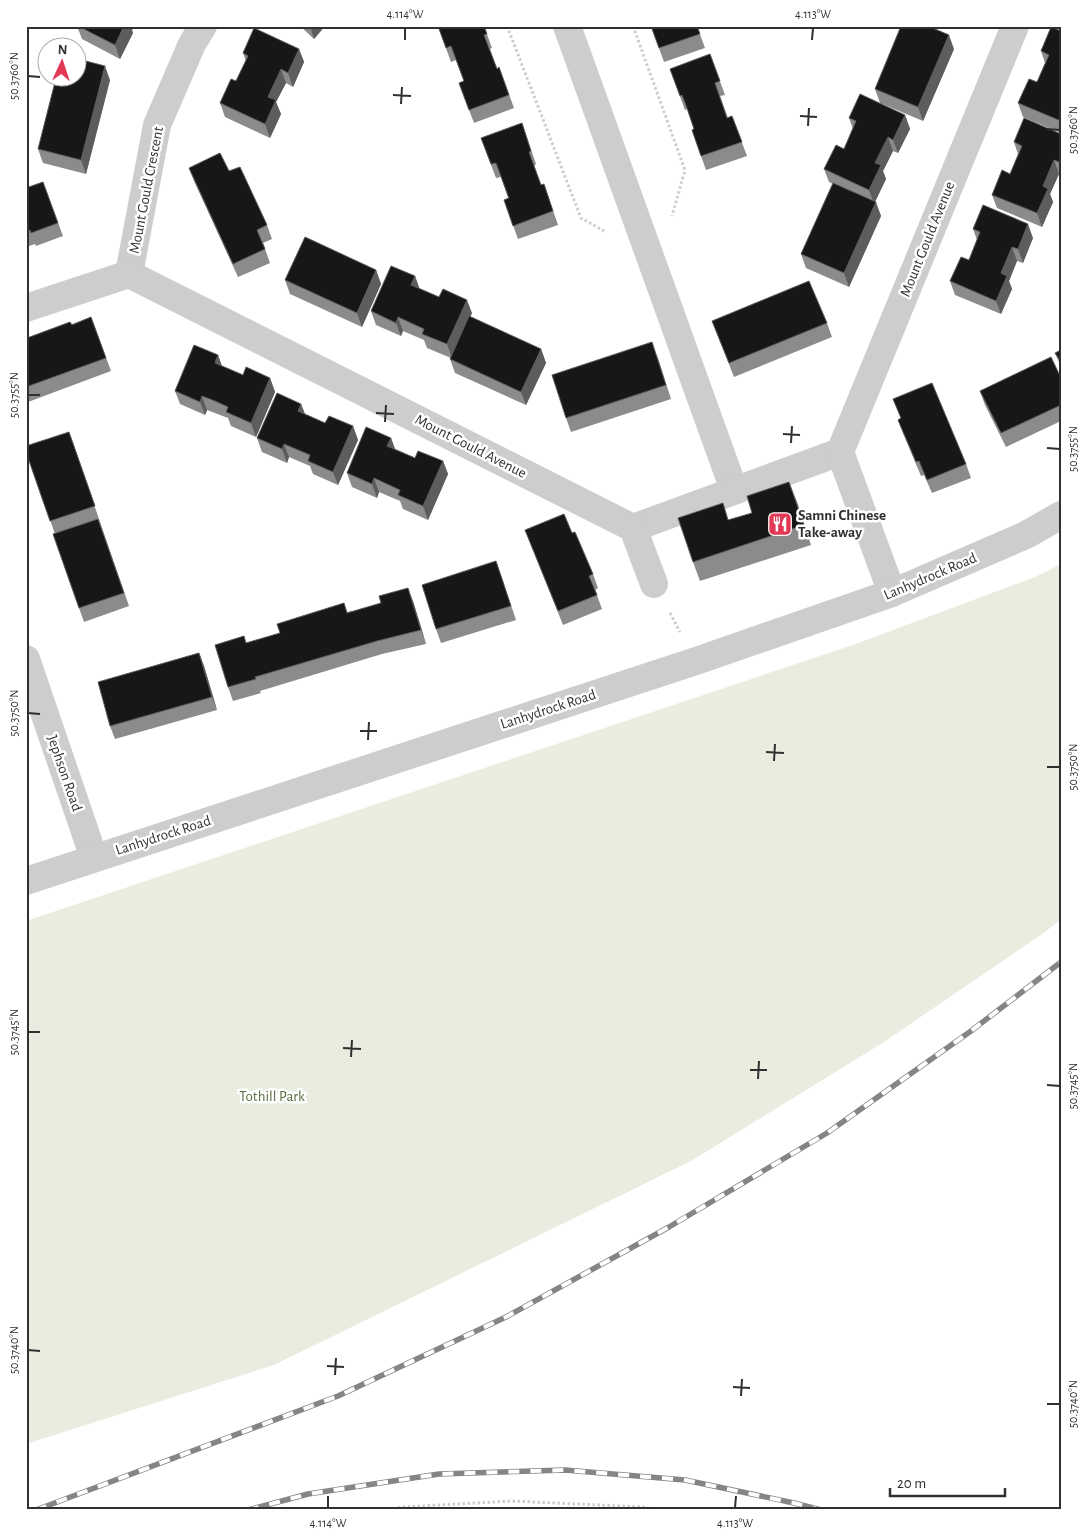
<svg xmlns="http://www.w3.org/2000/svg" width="1087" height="1536" font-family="'Alegreya Sans',sans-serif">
  <rect width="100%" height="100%" fill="#fff"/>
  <polygon fill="#e8eddf" points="1061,564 1061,919 1045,932 884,1042 691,1161 274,1365 26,1444 26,921 853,645 1035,577"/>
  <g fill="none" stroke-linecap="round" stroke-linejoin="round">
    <g stroke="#cdcdcd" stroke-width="3" stroke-dasharray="2.5 2.5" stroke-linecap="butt">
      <polyline points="507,26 581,218 604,231"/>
      <polyline points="633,26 685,170 672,216"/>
      <polyline points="670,613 680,632"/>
      <polyline points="388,1510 402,1507 512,1501 643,1507 656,1510"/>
    </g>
    <g stroke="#cdcdcd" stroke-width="28">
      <polyline points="567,26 734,490"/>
      <polyline points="129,274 157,125 192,44 203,26"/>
      <polyline points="26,308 129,274 633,528 840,452"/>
      <polyline points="633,528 654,584"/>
      <polyline points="892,593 840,452 1015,26"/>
      <polyline points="26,659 94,858"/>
      <polyline points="26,881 696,661 892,593 1026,535 1061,515"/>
    </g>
    <g stroke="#858585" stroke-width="5.5">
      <g id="rail">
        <polyline points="36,1510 338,1396 506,1317 669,1227 827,1133 971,1031 1061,962"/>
        <polyline points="248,1510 308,1494 439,1474 565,1470 685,1480 794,1503 821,1510"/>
      </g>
    </g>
    <use href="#rail" stroke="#fff" stroke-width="4" stroke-dasharray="11" stroke-linecap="butt"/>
  </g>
  <g fill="#8b8b8b">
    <polygon points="77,26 134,26 132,30 133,33 120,59 82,39"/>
    <polygon points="300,26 325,26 314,39"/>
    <polygon points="438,26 484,26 492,48 490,49 497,69 499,67 514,108 474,123 459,83 464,81 456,60 451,62"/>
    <polygon points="651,26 697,26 705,48 664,62"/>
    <polygon points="1061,31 1061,133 1023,117 1018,103 1037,82 1045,63 1041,51"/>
    <polygon points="299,49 304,62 293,87 286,83 276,102 281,114 270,138 225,117 220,103 236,81 246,61 243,53"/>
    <polygon points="954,49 923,121 880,103 875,89"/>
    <polygon points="710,54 725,95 720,96 728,118 732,116 747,156 706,170 692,130 694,129 687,109 685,110 670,69"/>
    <polygon points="110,80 86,174 43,163 38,149"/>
    <polygon points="905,115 910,129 898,153 893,151 883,171 886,179 875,202 881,216 849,287 806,268 801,254 833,184 829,182 824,169 844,149 853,129 849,118"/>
    <polygon points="522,123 536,164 534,166 541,185 544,184 558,225 518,239 504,200 508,198 501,177 496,178 481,138"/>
    <polygon points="1061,134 1061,175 1059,174 1050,194 1053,202 1042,227 997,208 992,195 1010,174 1018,154 1014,142"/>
    <polygon points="189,168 229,171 267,225 272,239 263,243 270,263 238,277 194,181"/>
    <polygon points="43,182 63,236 36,246 35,244 26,247 26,188"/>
    <polygon points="973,229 1033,238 1023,263 1017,261 1009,281 1012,289 1001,314 955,295 950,281 969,260 977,240"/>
    <polygon points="376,270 381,284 362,327 290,294 285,280"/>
    <polygon points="415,276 419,288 472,313 470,317 541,349 546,363 526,405 455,373 450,359 451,358 427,348 424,340 403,331 401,336 376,325 371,311"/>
    <polygon points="91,317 111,371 28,402 26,397 26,341"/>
    <polygon points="712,321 827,323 832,337 734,377"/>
    <polygon points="1061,350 1061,367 1055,353"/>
    <polygon points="218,355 222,366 243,375 270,378 275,392 256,437 231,426 228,418 207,410 205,415 180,404 175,391"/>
    <polygon points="657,355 671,399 571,432 566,418"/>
    <polygon points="1061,378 1061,421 1006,447 985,405 980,391"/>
    <polygon points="893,399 966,464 971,478 932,493 924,475 921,476 903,433 898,420 901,418"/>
    <polygon points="301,404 305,414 325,423 353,426 358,440 338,485 313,474 310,466 289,457 287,463 262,452 257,438"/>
    <polygon points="69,432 129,606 84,622 53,534 55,534 26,452"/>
    <polygon points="391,438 395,449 415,458 443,461 448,474 428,520 403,509 400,501 379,492 377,498 352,487 347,473"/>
    <polygon points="789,482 811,545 700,581 693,562 729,520 752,513"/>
    <polygon points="525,530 572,533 593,574 598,588 595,590 602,609 563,625"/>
    <polygon points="501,575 516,620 441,643 436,629"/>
    <polygon points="413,601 426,644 382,654 260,691 261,693 233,701 228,687 246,643 280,633 344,603 347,612"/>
    <polygon points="199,653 204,666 217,710 115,739 110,726"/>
    <polygon points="26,789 29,795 26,796"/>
  </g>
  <g fill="#5d5d5d">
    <polygon points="124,26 134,26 132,30 133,33 120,59 115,45"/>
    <polygon points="310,26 325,26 314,39"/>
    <polygon points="949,35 954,49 923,121 918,107"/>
    <polygon points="299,49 304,62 293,87 288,73"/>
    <polygon points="105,66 110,80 86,174 81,160"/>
    <polygon points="281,69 286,83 276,102 281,114 270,138 265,124 268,97"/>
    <polygon points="905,115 910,129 898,153 893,140"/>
    <polygon points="888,137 893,151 883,171 886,179 874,204 869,190 875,163"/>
    <polygon points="1054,160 1059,174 1050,194 1053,202 1042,227 1037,213 1043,186"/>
    <polygon points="876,202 881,216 849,287 844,273"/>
    <polygon points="1028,224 1033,238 1023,263 1018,249"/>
    <polygon points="1012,247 1017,261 1009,281 1012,289 1001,314 996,301 1001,273"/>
    <polygon points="376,270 381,284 362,327 357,313"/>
    <polygon points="415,276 420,290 411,285"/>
    <polygon points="467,300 472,313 452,358 447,344"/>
    <polygon points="398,317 403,331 401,336 396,323"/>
    <polygon points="541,349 546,363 526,405 521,392"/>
    <polygon points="218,355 223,369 215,363"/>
    <polygon points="270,378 275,392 256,437 251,423"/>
    <polygon points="202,396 207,410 205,415 200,402"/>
    <polygon points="301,404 306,417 298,411"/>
    <polygon points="353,426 358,440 338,485 333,472"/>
    <polygon points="391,438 396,452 387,446"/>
    <polygon points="284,444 289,457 287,463 282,449"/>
    <polygon points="443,461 448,474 428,520 423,506"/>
    <polygon points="374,478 379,492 377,498 372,484"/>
    <polygon points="789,482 797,502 811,545 804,525"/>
    <polygon points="408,588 413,601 426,644 421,630"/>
    <polygon points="199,653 204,666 217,710 212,697"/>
  </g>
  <g fill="#171717" stroke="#5d5d5d">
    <polygon points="78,26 124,26 115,45"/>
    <polygon points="438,26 484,26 487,34 484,35 497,69 499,67 509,95 469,110 459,83 464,81 451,46 446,48"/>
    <polygon points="651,26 697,26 700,34 659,48"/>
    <polygon points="901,26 928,26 949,35 918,107 875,89"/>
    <polygon points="1051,27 1061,31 1061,121 1018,103 1029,79 1037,82 1049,55 1041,51"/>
    <polygon points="254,28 299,49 288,73 281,69 268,97 276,100 265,124 220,103 231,79 236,81 248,56 243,53"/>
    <polygon points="710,54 720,81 715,83 727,118 732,116 742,142 701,156 692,130 694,129 688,111 682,95 680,96 670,69"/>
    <polygon points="78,59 105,66 81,160 38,149 56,78 78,78"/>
    <polygon points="860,94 905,115 893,140 888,137 875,163 881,165 869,190 824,169 836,145 844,149 856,121 849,118"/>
    <polygon points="1024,118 1061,134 1061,159 1059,162 1054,160 1043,186 1048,189 1037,213 992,195 1002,170 1010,174 1022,146 1014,142"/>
    <polygon points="522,123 531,151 529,152 541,185 544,184 553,211 513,226 504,200 509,198 496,163 491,164 481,138"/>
    <polygon points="220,153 229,171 240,167 267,225 257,230 265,249 233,264 189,168"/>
    <polygon points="43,182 58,223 31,233 30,230 26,232 26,188"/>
    <polygon points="833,183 876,202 844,273 801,254"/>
    <polygon points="983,205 1028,224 1018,249 1012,247 1001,273 1007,276 996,301 950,281 961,257 969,260 980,232 973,229"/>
    <polygon points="305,237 376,270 357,313 285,280"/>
    <polygon points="391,266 415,276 411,285 439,297 443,289 467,300 447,344 422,334 424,329 398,317 396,323 371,311"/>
    <polygon points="809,281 827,323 729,363 712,321"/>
    <polygon points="469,316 541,349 521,392 450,359"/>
    <polygon points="91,317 106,358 26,387 26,341 28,340 27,338 70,322 72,325"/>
    <polygon points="652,342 666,385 566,418 552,375"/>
    <polygon points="194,345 218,355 215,363 243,375 246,367 270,378 251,423 226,412 228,407 215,401 202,396 200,402 175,391"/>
    <polygon points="1061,350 1061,362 1055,353"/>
    <polygon points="1051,357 1061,378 1061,405 1001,433 980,391"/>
    <polygon points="932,383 966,464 927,480 919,461 916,462 898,420 901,418 893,399"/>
    <polygon points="277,393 301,404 298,411 325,423 329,416 353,426 333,472 308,461 310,455 284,444 282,449 257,438"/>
    <polygon points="366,427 391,438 387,446 415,458 418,451 443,461 423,506 398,495 400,490 374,478 372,484 347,473"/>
    <polygon points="69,432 95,506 50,521 26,452 26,446"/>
    <polygon points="789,482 804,525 693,562 678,518 723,503 728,520 752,513 747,496"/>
    <polygon points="564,514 572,533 575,532 593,574 589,576 597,595 558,611 525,530"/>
    <polygon points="98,519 124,593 79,608 53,534"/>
    <polygon points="496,561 511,606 436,629 422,585"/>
    <polygon points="408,588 421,630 377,641 255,677 256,679 228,687 215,645 244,636 246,643 280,633 277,624 344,603 347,613 381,603 379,596"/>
    <polygon points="199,653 212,697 110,726 98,682"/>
  </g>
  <path fill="none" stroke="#303030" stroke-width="2" d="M405,40V28M812,40L813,28M28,76L40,77M393,95L411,96M401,104L402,87M800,116L817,117M808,126L809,108M1047,129L1060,130M28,395H40M376,413L394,414M385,422L386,405M783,434L800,435M791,443L792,426M1047,448L1060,449M28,713L40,714M360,731H377M368,740L369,722M766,752L784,753M774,761L775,744M1047,767H1060M28,1032H40M343,1048L361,1049M351,1057L352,1040M750,1070H767M758,1079L759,1061M1047,1085L1060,1086M28,1350L40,1351M327,1366L344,1367M335,1375L336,1358M733,1387L750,1388M741,1396L742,1379M1047,1404H1060M328,1508V1496M735,1508L736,1496"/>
  <defs>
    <g id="restaurant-square" transform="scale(1.25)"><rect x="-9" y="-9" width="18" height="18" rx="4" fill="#e23855" stroke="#fff"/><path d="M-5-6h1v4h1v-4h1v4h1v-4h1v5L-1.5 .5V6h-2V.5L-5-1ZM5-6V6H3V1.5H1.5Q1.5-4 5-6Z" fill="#fff"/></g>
  </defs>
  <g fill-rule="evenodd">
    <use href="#restaurant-square" x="780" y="524"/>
  </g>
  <g text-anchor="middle" stroke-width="5" stroke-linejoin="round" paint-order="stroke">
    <g font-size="15" fill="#303030" stroke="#fff">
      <text transform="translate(146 190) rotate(-79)" y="5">Mount Gould Crescent</text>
      <text transform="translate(927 239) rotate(-68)" y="5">Mount Gould Avenue</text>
      <text transform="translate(471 446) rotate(27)" y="5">Mount Gould Avenue</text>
      <text transform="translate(930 576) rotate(-23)" y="5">Lanhydrock Road</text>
      <text transform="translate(548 709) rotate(-18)" y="5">Lanhydrock Road</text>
      <text transform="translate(65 773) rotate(71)" y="5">Jephson Road</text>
      <text transform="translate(163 835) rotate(-18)" y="5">Lanhydrock Road</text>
    </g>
    <g font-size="15" font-weight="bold" fill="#303030" stroke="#fff" text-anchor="start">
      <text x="798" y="520">Samni Chinese<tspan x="798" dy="17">Take-away</tspan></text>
    </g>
    <g font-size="15" fill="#586b3e" stroke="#fff">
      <text x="272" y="1101">Tothill Park</text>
    </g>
  </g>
  <rect width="1087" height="1536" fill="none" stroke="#ffffff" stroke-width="55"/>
  <g transform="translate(62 62) rotate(3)"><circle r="24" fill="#ffffff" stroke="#acacac"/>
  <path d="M0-4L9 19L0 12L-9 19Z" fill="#e23855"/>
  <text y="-8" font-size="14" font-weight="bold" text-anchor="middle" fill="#303030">N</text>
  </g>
  <path d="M890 1488v8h115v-8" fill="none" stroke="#303030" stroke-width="2.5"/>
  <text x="897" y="1488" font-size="15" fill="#303030" stroke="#ffffff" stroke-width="4" paint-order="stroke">20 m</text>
  <rect x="28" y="28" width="1032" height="1480" fill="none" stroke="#303030" stroke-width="2"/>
  <g font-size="12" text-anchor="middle" fill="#303030">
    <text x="405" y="18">4.114°W</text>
    <text x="813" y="18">4.113°W</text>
    <text transform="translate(14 76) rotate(-90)" y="4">50.3760°N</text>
    <text transform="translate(1073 130) rotate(-90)" y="4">50.3760°N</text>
    <text transform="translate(14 395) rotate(-90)" y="4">50.3755°N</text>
    <text transform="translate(1073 449) rotate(-90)" y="4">50.3755°N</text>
    <text transform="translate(14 713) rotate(-90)" y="4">50.3750°N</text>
    <text transform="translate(1073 767) rotate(-90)" y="4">50.3750°N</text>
    <text transform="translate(14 1032) rotate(-90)" y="4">50.3745°N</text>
    <text transform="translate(1073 1086) rotate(-90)" y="4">50.3745°N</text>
    <text transform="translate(14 1350) rotate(-90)" y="4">50.3740°N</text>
    <text transform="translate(1073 1404) rotate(-90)" y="4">50.3740°N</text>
    <text x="328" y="1527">4.114°W</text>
    <text x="735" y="1527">4.113°W</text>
  </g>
</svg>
